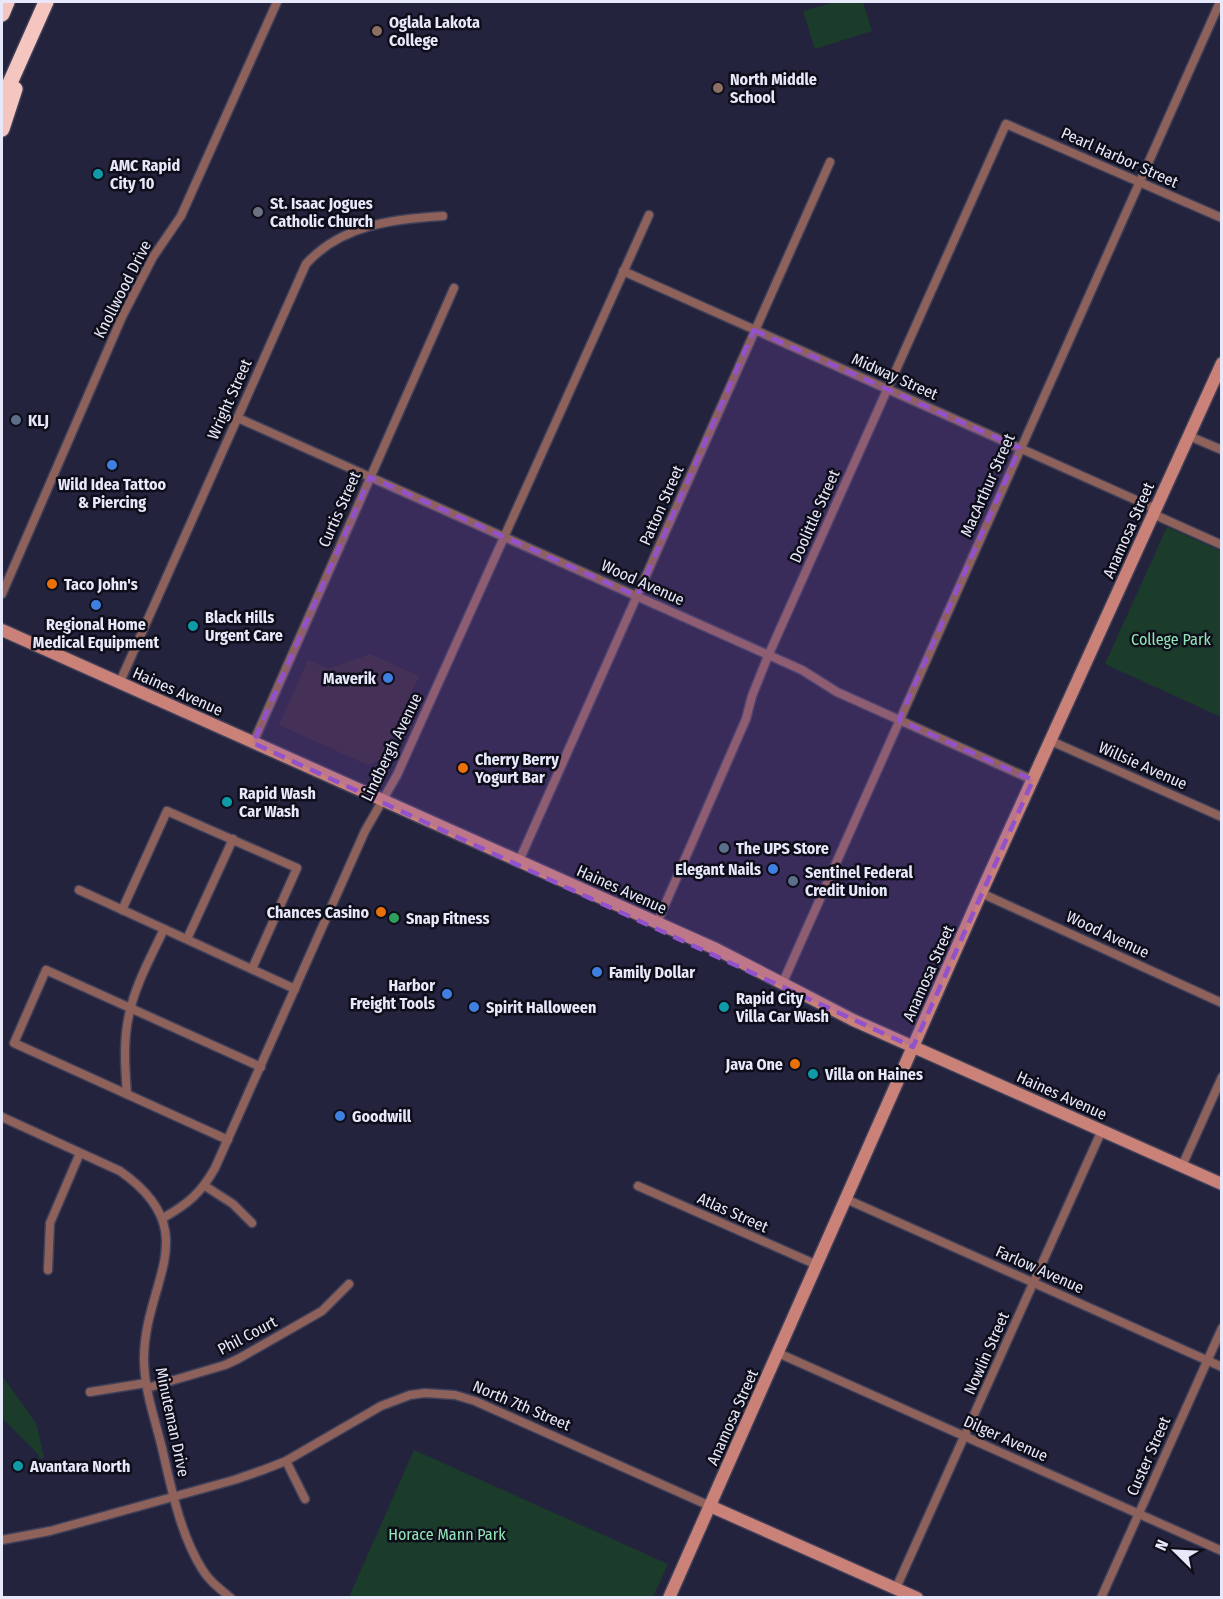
<svg xmlns="http://www.w3.org/2000/svg" width="1223" height="1599" font-family="'Fira Sans Condensed',sans-serif">
  <rect width="100%" height="100%" fill="#23233e"/>
  <polygon fill="#322a3a" points="370,654 419,676 381,760 368,765 279,725 308,660 328,669"/>
  <g fill="#1b3c2a">
    <polygon points="835,2 863,2 872,31 815,49 803,11"/>
    <polygon points="1167,527 1221,551 1221,717 1105,664"/>
    <polygon points="2,1376 36,1423 44,1458 39,1458 38,1454 2,1418"/>
    <polygon points="414,1450 668,1564 653,1597 349,1597"/>
  </g>
  <g fill="none" stroke-linecap="round" stroke-linejoin="round">
    <g stroke="#3e3f58" stroke-width="11">
      <g id="street">
        <polyline points="623,271 1156,509"/>
        <polyline points="238,418 802,670 837,692 1033,780"/>
        <polyline points="1189,436 1222,450"/>
        <polyline points="1153,514 1222,545"/>
        <polyline points="2,594 122,317 153,257 181,216 277,2"/>
        <path d="M119,684L306,264C341,225 393,219 443,216"/>
        <polyline points="1051,741 1222,817"/>
        <polyline points="253,743 454,288"/>
        <polyline points="519,861 830,162"/>
        <polyline points="79,890 295,989"/>
        <polyline points="981,893 1222,1003"/>
        <polyline points="122,910 167,811 297,868 252,969"/>
        <polyline points="657,923 746,719 752,696 768,656 1006,124 1222,218"/>
        <polyline points="187,939 233,839"/>
        <polyline points="783,982 1220,2"/>
        <path d="M127,1094C125,1068 123,1041 129,1015C135,985 151,957 164,929"/>
        <path d="M2,1117L120,1171C207,1232 144,1281 144,1359C144,1388 154,1416 161,1444C171,1485 179,1532 202,1569C209,1581 220,1589 231,1598"/>
        <polyline points="228,1140 14,1043 46,970 261,1067"/>
        <polyline points="1182,1166 1222,1077"/>
        <polyline points="205,1186 233,1204 252,1223"/>
        <polyline points="638,1186 817,1265"/>
        <polyline points="846,1199 1222,1367"/>
        <path d="M163,1218C188,1204 201,1193 215,1168L365,831L397,775L649,215"/>
        <polyline points="48,1270 50,1223 80,1153"/>
        <polyline points="778,1353 1222,1551"/>
        <polyline points="147,1388 225,1365 238,1359 322,1311 349,1284"/>
        <polyline points="90,1392 146,1383"/>
        <polyline points="286,1461 305,1499"/>
        <polyline points="2,1540 50,1531 234,1480 263,1470 286,1461 381,1406 410,1395 425,1393 455,1395 475,1401 710,1506"/>
        <polyline points="896,1588 1102,1130"/>
        <polyline points="1101,1598 1222,1328"/>
      </g>
    </g>
    <g stroke="#3e3f58" stroke-width="15">
      <g id="secondary">
        <polyline points="2,630 716,949 853,1020 1222,1184"/>
        <polyline points="710,1506 917,1598"/>
        <polyline points="669,1598 981,893 1222,363"/>
      </g>
    </g>
    <g stroke="#3e3f58" stroke-width="18">
      <g id="highway">
        <polyline points="2,14 7,2"/>
        <polyline points="2,101 46,2"/>
        <polyline points="2,129 15,89"/>
      </g>
    </g>
    <use href="#street" stroke="#8e615b" stroke-width="8"/>
    <use href="#secondary" stroke="#c98178" stroke-width="12"/>
    <use href="#highway" stroke="#f5c6c0" stroke-width="15"/>
  </g>
  <path fill="#9152cb" fill-opacity="0.2" stroke="#9152cb" stroke-width="4.5" stroke-dasharray="12 8" stroke-linejoin="round" d="M754,330L1020,448L899,720L1033,780L913,1047L253,743L370,477L637,596Z"/>
  <g fill="#8d6e63" stroke="#0e0e1a" stroke-width="2">
    <circle cx="377" cy="31" r="6"/>
    <circle cx="718" cy="88" r="6"/>
  </g>
  <g fill="#0f9aa8" stroke="#0e0e1a" stroke-width="2">
    <circle cx="98" cy="174" r="6"/>
    <circle cx="193" cy="626" r="6"/>
    <circle cx="227" cy="802" r="6"/>
    <circle cx="724" cy="1007" r="6"/>
    <circle cx="813" cy="1074" r="6"/>
    <circle cx="18" cy="1466" r="6"/>
  </g>
  <circle fill="#6b7280" stroke="#0e0e1a" stroke-width="2" cx="258" cy="212" r="6"/>
  <g fill="#5c6f8a" stroke="#0e0e1a" stroke-width="2">
    <circle cx="16" cy="420" r="6"/>
    <circle cx="724" cy="848" r="6"/>
    <circle cx="793" cy="881" r="6"/>
  </g>
  <g fill="#3f7fe0" stroke="#0e0e1a" stroke-width="2">
    <circle cx="112" cy="465" r="6"/>
    <circle cx="96" cy="605" r="6"/>
    <circle cx="388" cy="678" r="6"/>
    <circle cx="773" cy="869" r="6"/>
    <circle cx="597" cy="972" r="6"/>
    <circle cx="447" cy="994" r="6"/>
    <circle cx="474" cy="1007" r="6"/>
    <circle cx="340" cy="1116" r="6"/>
  </g>
  <g fill="#e8710a" stroke="#0e0e1a" stroke-width="2">
    <circle cx="52" cy="584" r="6"/>
    <circle cx="463" cy="768" r="6"/>
    <circle cx="381" cy="912" r="6"/>
    <circle cx="795" cy="1064" r="6"/>
  </g>
  <circle fill="#2e9e5b" stroke="#0e0e1a" stroke-width="2" cx="394" cy="918" r="6"/>
  <g text-anchor="middle" stroke-width="5" stroke-linejoin="round" paint-order="stroke">
    <g font-size="16" font-weight="bold" fill="#e7e8fa" stroke="#0e0e1a" text-anchor="start">
      <text x="389" y="28">Oglala Lakota<tspan x="389" dy="18">College</tspan></text>
      <text x="730" y="85">North Middle<tspan x="730" dy="18">School</tspan></text>
      <text x="110" y="171">AMC Rapid<tspan x="110" dy="18">City 10</tspan></text>
      <text x="270" y="209">St. Isaac Jogues<tspan x="270" dy="18">Catholic Church</tspan></text>
      <text x="28" y="426">KLJ</text>
      <text x="112" y="490" text-anchor="middle">Wild Idea Tattoo<tspan x="112" dy="18">&amp; Piercing</tspan></text>
      <text x="64" y="590">Taco John's</text>
      <text x="205" y="623">Black Hills<tspan x="205" dy="18">Urgent Care</tspan></text>
      <text x="96" y="630" text-anchor="middle">Regional Home<tspan x="96" dy="18">Medical Equipment</tspan></text>
      <text x="376" y="684" text-anchor="end">Maverik</text>
      <text x="475" y="765">Cherry Berry<tspan x="475" dy="18">Yogurt Bar</tspan></text>
      <text x="239" y="799">Rapid Wash<tspan x="239" dy="18">Car Wash</tspan></text>
      <text x="736" y="854">The UPS Store</text>
      <text x="761" y="875" text-anchor="end">Elegant Nails</text>
      <text x="805" y="878">Sentinel Federal<tspan x="805" dy="18">Credit Union</tspan></text>
      <text x="369" y="918" text-anchor="end">Chances Casino</text>
      <text x="406" y="924">Snap Fitness</text>
      <text x="609" y="978">Family Dollar</text>
      <text x="435" y="991" text-anchor="end">Harbor<tspan x="435" dy="18">Freight Tools</tspan></text>
      <text x="736" y="1004">Rapid City<tspan x="736" dy="18">Villa Car Wash</tspan></text>
      <text x="486" y="1013">Spirit Halloween</text>
      <text x="783" y="1070" text-anchor="end">Java One</text>
      <text x="825" y="1080">Villa on Haines</text>
      <text x="352" y="1122">Goodwill</text>
      <text x="30" y="1472">Avantara North</text>
    </g>
    <g font-size="16" fill="#e7e8fa" stroke="#0e0e1a">
      <text transform="translate(1120 157) rotate(24)" y="6">Pearl Harbor Street</text>
      <text transform="translate(122 289) rotate(-63)" y="6">Knollwood Drive</text>
      <text transform="translate(895 376) rotate(24)" y="6">Midway Street</text>
      <text transform="translate(229 399) rotate(-66)" y="6">Wright Street</text>
      <text transform="translate(987 485) rotate(-66)" y="6">MacArthur Street</text>
      <text transform="translate(661 505) rotate(-66)" y="6">Patton Street</text>
      <text transform="translate(339 509) rotate(-66)" y="6">Curtis Street</text>
      <text transform="translate(814 516) rotate(-66)" y="6">Doolittle Street</text>
      <text transform="translate(1128 530) rotate(-66)" y="6">Anamosa Street</text>
      <text transform="translate(643 582) rotate(24)" y="6">Wood Avenue</text>
      <text transform="translate(178 691) rotate(24)" y="6">Haines Avenue</text>
      <text transform="translate(391 747) rotate(-64)" y="6">Lindbergh Avenue</text>
      <text transform="translate(1143 765) rotate(24)" y="6">Willsie Avenue</text>
      <text transform="translate(622 889) rotate(24)" y="6">Haines Avenue</text>
      <text transform="translate(1108 934) rotate(25)" y="6">Wood Avenue</text>
      <text transform="translate(928 973) rotate(-66)" y="6">Anamosa Street</text>
      <text transform="translate(1062 1095) rotate(24)" y="6">Haines Avenue</text>
      <text transform="translate(733 1212) rotate(24)" y="6">Atlas Street</text>
      <text transform="translate(1040 1269) rotate(24)" y="6">Farlow Avenue</text>
      <text transform="translate(247 1335) rotate(-28)" y="6">Phil Court</text>
      <text transform="translate(986 1353) rotate(-66)" y="6">Nowlin Street</text>
      <text transform="translate(522 1405) rotate(23)" y="6">North 7th Street</text>
      <text transform="translate(732 1417) rotate(-66)" y="6">Anamosa Street</text>
      <text transform="translate(173 1422) rotate(78)" y="6">Minuteman Drive</text>
      <text transform="translate(1006 1438) rotate(24)" y="6">Dilger Avenue</text>
      <text transform="translate(1148 1456) rotate(-66)" y="6">Custer Street</text>
    </g>
    <g font-size="16" fill="#92e5b7" stroke="#0e0e1a">
      <text x="1171" y="645">College Park</text>
      <text x="447" y="1540">Horace Mann Park</text>
    </g>
  </g>
  <rect width="1223" height="1599" fill="none" stroke="#e7e8fa" stroke-width="6"/>
  <g transform="translate(1175 1551) rotate(294)" stroke="#0e0e1a" stroke-width="4.5" paint-order="stroke">
  <path d="M0-4.5L10 22L0 15L-10 22Z" fill="#e7e8fa"/>
  <text y="-9" font-size="16" font-weight="bold" text-anchor="middle" fill="#e7e8fa">N</text>
  </g>
</svg>
